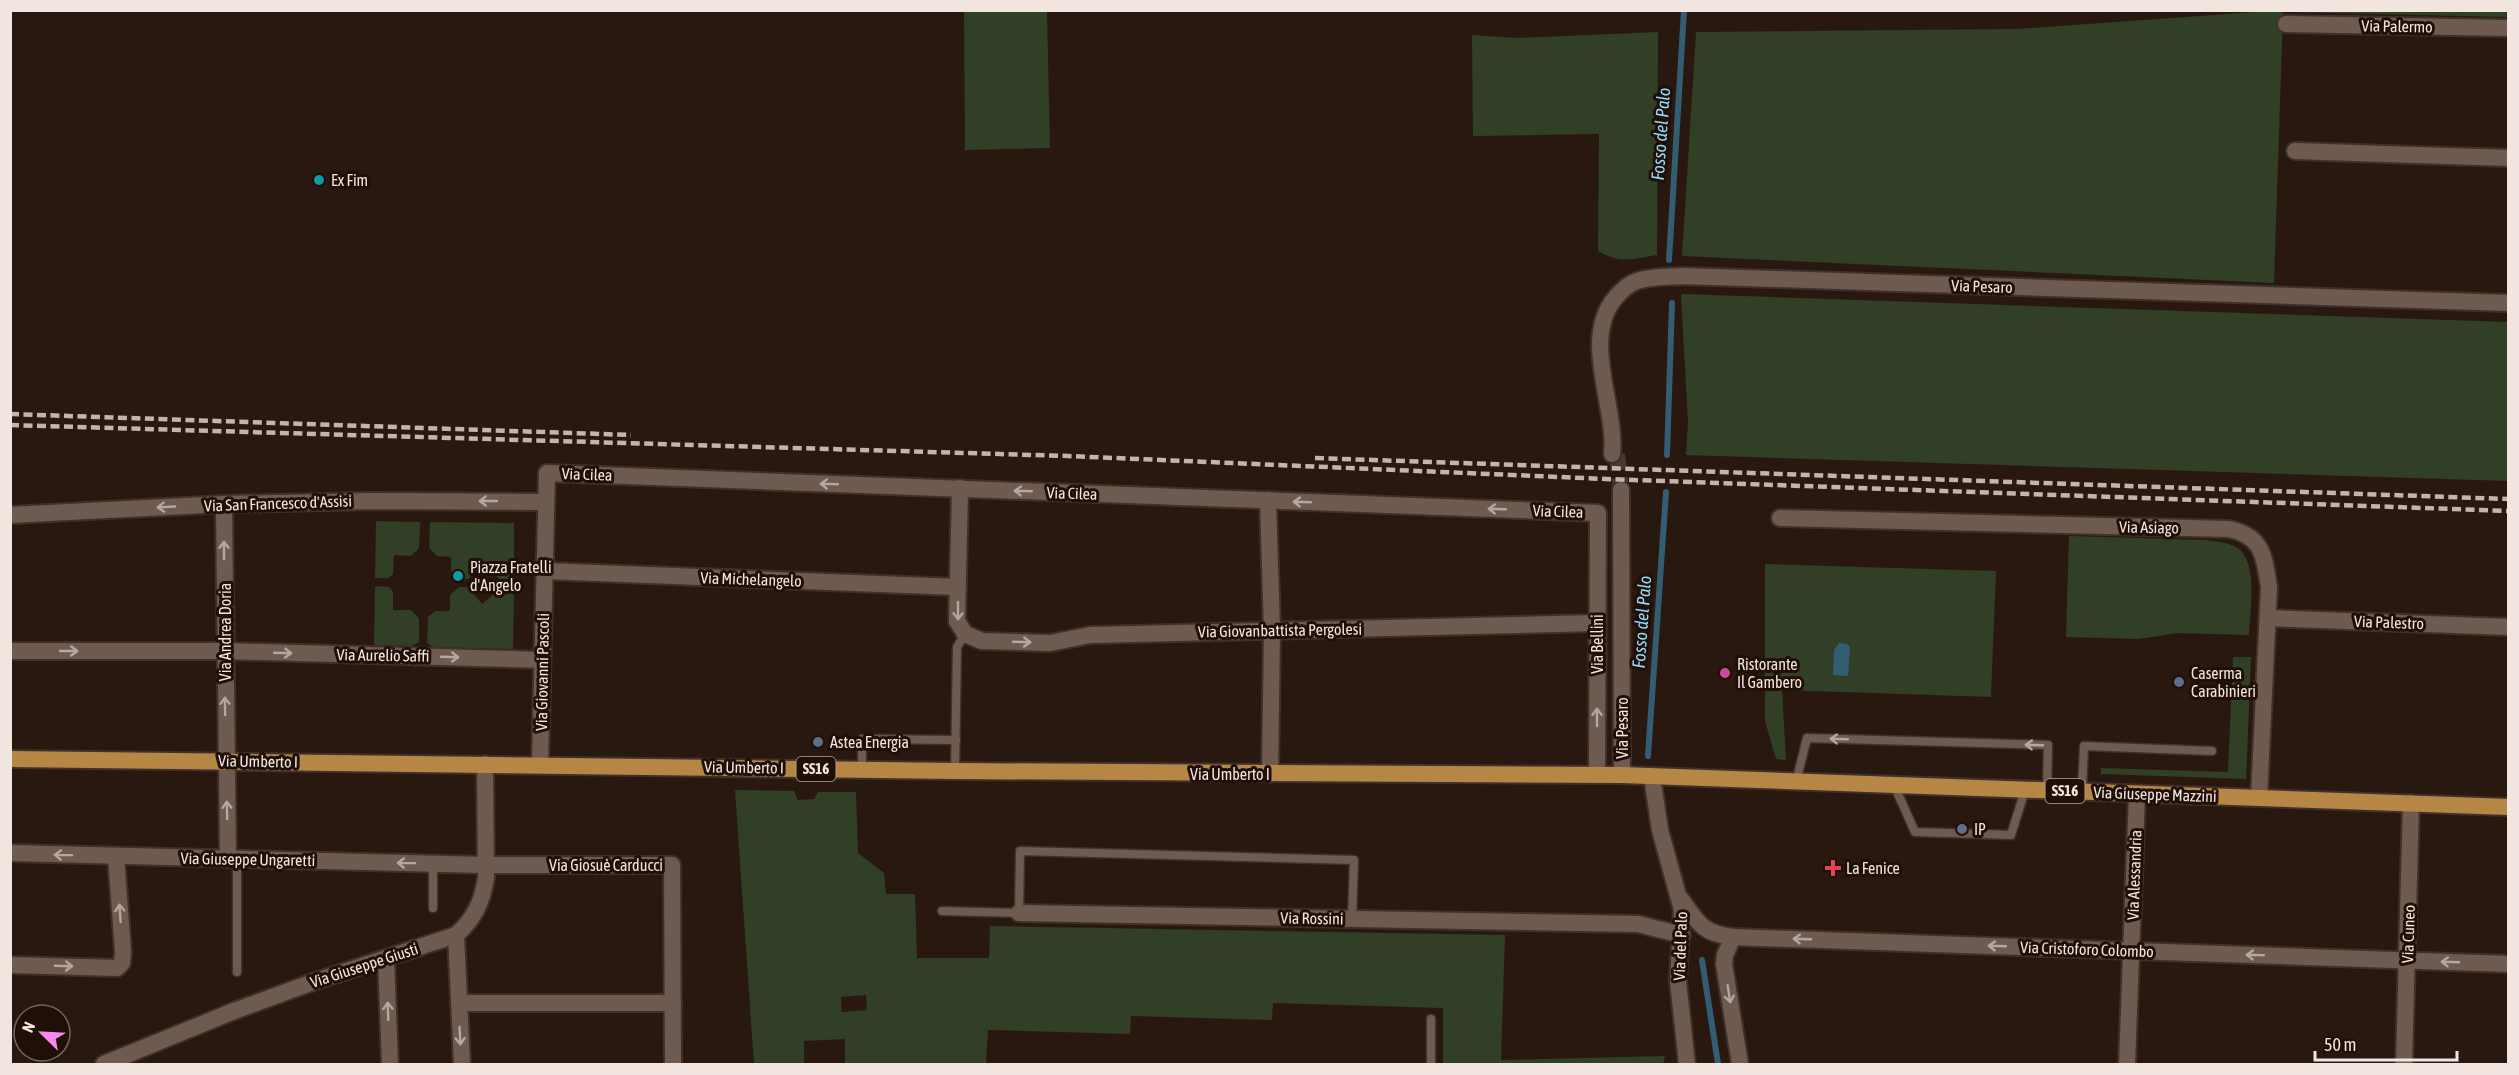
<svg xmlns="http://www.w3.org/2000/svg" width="2519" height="1075" font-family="'Asap Condensed',sans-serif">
  <rect width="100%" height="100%" fill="#29180f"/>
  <g fill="#323f27" fill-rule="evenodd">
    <polygon points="2283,10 2508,11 2508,17 2283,12 2274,283 1682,256 1696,32 2018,29"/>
    <polygon points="964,11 1047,11 1050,148 965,150"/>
    <path d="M1658,32L1657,255C1633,259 1620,264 1598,251L1599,134L1473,136L1472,35L1516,38Z"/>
    <polygon points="1681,294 2508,322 2508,481 1686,455 1688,423"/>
    <polygon points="376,521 420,522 419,548 411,556 394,555 393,574 388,578 375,578"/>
    <polygon points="430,522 514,523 514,581 500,580 486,563 468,579 459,578 451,570 451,557 437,556 429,548"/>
    <path d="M2069,536L2207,540C2217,542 2230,542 2239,549C2258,565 2250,613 2249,635L2178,633L2139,639L2066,637Z"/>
    <polygon points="1765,564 1996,571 1991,697 1782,690 1786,760 1776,759 1765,721"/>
    <polygon points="375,586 389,587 393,592 393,610 411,610 419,618 419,642 412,646 374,645"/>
    <polygon points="459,587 468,587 482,604 500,589 514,589 513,649 433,647 427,643 428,617 435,611 450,611 450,595"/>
    <polygon points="2233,657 2251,657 2246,779 2101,774 2101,768 2228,772"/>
    <path d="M735,790L794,791L798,800L814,799L818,792H856L858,853L884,873L886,894H915L917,958H989L990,926L1505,935L1501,1060L1665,1056L1663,1064H1443V1008L1273,1003L1272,1020L1131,1016L1130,1034L988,1030L986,1064H845V1039L804,1041V1064H754ZM866,995L867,1010L842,1012L841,997Z"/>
  </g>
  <polygon fill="#325d72" points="1839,643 1847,644 1850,647 1848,676 1833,675 1834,650"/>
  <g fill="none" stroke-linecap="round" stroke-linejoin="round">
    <g stroke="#325d72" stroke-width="6">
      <polyline points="1669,260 1684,10"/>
      <polyline points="1667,455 1672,303"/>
      <polyline points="1648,756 1666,492"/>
      <polyline points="1702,960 1718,1064"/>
    </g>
    <polyline stroke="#47372e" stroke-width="16" stroke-dasharray="16 8" stroke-linecap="butt" points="1617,454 1621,490"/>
    <g stroke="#3e312d" stroke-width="11">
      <g id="service">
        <polyline points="862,769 862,739 956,740"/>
        <polyline points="955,771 957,647 965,634"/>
        <polyline points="1796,782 1807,738 2048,745 2047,790"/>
        <polyline points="1894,785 1915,832 2011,835 2025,790"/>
        <polyline points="2082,792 2084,746 2212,751"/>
        <polyline points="433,908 433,864"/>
        <polyline points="942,911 1019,913 1020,851 1354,860 1352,919"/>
        <polyline points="237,972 237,859"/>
        <polyline points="1431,1064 1431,1019"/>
      </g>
    </g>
    <g stroke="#3e312d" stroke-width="20">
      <g id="minor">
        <polyline points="2286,24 2508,28"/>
        <polyline points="2295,151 2508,158"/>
        <polyline points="960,488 957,621 965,634 982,641 1050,643 1090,635 1597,623"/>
        <polyline points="1268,500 1272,631 1270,774"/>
        <polyline points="224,504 228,859"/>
        <polyline points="10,515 224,504 373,501 546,502"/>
        <path d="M1780,518L2229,529C2263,536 2264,556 2269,587L2259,798"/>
        <polyline points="545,571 958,587"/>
        <polyline points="2269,618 2508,627"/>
        <polyline points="10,651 225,651 542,660"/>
        <polyline points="540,764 547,473 1598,513 1597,775"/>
        <polyline points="10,853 486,865 672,865 673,1064"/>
        <path d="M1681,899C1697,922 1703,934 1733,937L2508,964"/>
        <polyline points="1019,913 1638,924 1682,935"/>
        <polyline points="456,935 462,1064"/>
        <polyline points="1733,937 1725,955 1724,964 1740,1064"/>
        <polyline points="386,958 390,1064"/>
        <polyline points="10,965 117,968 122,963 123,952 116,856"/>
        <polyline points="459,1003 673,1003"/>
        <path d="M104,1064L234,1011L313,982L456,935C474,919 482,903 486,878L485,764"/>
        <polyline points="2127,1064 2137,794"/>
        <polyline points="2404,1064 2411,803"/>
      </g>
    </g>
    <g stroke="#3e312d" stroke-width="20">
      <g id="tertiary">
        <path d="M1612,454C1617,406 1580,338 1616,297C1622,290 1628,284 1637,281C1652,276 1668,277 1683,276L2508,303"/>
        <polyline points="1621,490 1622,775"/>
        <polyline points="1652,777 1660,830 1682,910 1678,981 1687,1064"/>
      </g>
    </g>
    <g stroke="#3e312d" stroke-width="20">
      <polyline id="primary" points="10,759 955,771 1622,775 2508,807"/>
    </g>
    <use href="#service" stroke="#6f5a4f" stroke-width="8"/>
    <use href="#minor" stroke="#6f5a4f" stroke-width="16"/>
    <use href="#tertiary" stroke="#6f5a4f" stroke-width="16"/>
    <use href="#primary" stroke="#b68744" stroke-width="16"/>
    <g stroke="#c3b5ae" stroke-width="4.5" stroke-dasharray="9 4.5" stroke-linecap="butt">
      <polyline points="10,414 631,435"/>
      <polyline points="10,425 1068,456 1606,479 2508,511"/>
      <polyline points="1315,458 2508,499"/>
    </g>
  </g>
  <defs><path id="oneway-shaft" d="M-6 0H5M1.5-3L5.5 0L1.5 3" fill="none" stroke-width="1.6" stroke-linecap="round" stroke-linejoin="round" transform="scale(1.5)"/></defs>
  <g stroke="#b7a69e">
    <use href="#oneway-shaft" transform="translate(829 484) rotate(-178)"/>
    <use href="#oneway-shaft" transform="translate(1023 491) rotate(-178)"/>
    <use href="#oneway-shaft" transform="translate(488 501) rotate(-180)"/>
    <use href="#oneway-shaft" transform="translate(1302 502) rotate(-178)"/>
    <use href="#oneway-shaft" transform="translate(166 507) rotate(177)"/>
    <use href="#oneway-shaft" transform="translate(1497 509) rotate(-178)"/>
    <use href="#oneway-shaft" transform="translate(224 550) rotate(-90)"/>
    <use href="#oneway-shaft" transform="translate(958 611) rotate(90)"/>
    <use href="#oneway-shaft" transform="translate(1022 642) rotate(2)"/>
    <use href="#oneway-shaft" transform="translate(69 651)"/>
    <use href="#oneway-shaft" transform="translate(283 653) rotate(2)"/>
    <use href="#oneway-shaft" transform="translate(450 657) rotate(2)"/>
    <use href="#oneway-shaft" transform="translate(225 706) rotate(-91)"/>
    <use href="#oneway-shaft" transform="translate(1597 717) rotate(-90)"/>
    <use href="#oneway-shaft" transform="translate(1839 739) rotate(-178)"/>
    <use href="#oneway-shaft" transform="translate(2034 745) rotate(-178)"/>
    <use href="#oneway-shaft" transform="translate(227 810) rotate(-91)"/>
    <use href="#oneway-shaft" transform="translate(63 855) rotate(-179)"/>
    <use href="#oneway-shaft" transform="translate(406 863) rotate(-179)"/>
    <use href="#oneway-shaft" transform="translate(120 913) rotate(-94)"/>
    <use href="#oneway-shaft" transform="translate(1802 939) rotate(-178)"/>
    <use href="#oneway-shaft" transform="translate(1997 946) rotate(-178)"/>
    <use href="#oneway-shaft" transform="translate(2255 955) rotate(-178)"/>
    <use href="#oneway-shaft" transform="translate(2450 962) rotate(-178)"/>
    <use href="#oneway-shaft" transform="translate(64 966) rotate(2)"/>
    <use href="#oneway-shaft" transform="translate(1729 994) rotate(81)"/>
    <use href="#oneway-shaft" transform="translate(388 1011) rotate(-92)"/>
    <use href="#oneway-shaft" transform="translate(460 1036) rotate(87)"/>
  </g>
  <g fill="#0f9aa8" stroke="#200f07" stroke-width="2">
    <circle cx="319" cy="180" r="6"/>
    <circle cx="458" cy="576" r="6"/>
  </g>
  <circle fill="#d1479c" stroke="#200f07" stroke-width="2" cx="1725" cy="673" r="6"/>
  <g fill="#5c6f8a" stroke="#200f07" stroke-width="2">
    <circle cx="2179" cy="682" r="6"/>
    <circle cx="818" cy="742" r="6"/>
    <circle cx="1962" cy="829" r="6"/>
  </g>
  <path fill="#e0444e" stroke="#200f07" stroke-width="2" d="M1830 859h6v6h6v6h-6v6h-6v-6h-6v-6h6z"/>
  <g text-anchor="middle" stroke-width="6" stroke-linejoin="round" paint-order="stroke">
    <g fill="#200f07" stroke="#b3a59e" stroke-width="1.5">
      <rect x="796.5" y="757" width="39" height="24" rx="4.5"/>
      <rect x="2045.5" y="779" width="39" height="24" rx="4.5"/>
    </g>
    <g font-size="15" font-weight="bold" fill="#f2e5df">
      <text x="816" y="774">SS16</text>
      <text x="2065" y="796">SS16</text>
    </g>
    <g font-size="16" fill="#f2e5df" stroke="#200f07">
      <text transform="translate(2397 26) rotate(1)" y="6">Via Palermo</text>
      <text transform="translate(1982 286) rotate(2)" y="6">Via Pesaro</text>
      <text transform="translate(587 474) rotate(2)" y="6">Via Cilea</text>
      <text transform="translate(1072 493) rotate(2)" y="6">Via Cilea</text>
      <text transform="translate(278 503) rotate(-2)" y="6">Via San Francesco d'Assisi</text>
      <text transform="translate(1558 511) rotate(2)" y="6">Via Cilea</text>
      <text transform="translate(2149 527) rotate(1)" y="6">Via Asiago</text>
      <text transform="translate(751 579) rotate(2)" y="6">Via Michelangelo</text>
      <text transform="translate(2389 622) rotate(2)" y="6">Via Palestro</text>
      <text transform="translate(1280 630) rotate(-1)" y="6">Via Giovanbattista Pergolesi</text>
      <text transform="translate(225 632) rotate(-90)" y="6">Via Andrea Doria</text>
      <text transform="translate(1597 644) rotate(-90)" y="6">Via Bellini</text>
      <text transform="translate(383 655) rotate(1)" y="6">Via Aurelio Saffi</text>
      <text transform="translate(542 672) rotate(-89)" y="6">Via Giovanni Pascoli</text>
      <text transform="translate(1622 728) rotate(-90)" y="6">Via Pesaro</text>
      <text transform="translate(258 761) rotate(1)" y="6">Via Umberto I</text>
      <text transform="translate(744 767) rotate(1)" y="6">Via Umberto I</text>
      <text x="1230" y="780">Via Umberto I</text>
      <text transform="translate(2155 794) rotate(2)" y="6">Via Giuseppe Mazzini</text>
      <text transform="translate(248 859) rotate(1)" y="6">Via Giuseppe Ungaretti</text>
      <text x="606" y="871">Via Giosuè Carducci</text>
      <text transform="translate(2134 875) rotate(-88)" y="6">Via Alessandria</text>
      <text transform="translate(1312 918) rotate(1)" y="6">Via Rossini</text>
      <text transform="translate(2408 934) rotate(-88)" y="6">Via Cuneo</text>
      <text transform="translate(1680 946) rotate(-88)" y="6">Via del Palo</text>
      <text transform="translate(2087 949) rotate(2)" y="6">Via Cristoforo Colombo</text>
      <text transform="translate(364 965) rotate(-18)" y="6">Via Giuseppe Giusti</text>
    </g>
    <g font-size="16" fill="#f2e5df" stroke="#200f07" text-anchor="start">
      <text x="331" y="186">Ex Fim</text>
      <text x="470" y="573">Piazza Fratelli<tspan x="470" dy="18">d'Angelo</tspan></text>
      <text x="1737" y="670">Ristorante<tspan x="1737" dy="18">Il Gambero</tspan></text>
      <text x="2191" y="679">Caserma<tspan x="2191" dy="18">Carabinieri</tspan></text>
      <text x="830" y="748">Astea Energia</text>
      <text x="1974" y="835">IP</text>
      <text x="1846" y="874">La Fenice</text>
    </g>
    <g font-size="18" font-style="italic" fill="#92dbff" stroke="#200f07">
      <text transform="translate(1661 134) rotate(-86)" y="6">Fosso del Palo</text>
      <text transform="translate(1642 622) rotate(-86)" y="6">Fosso del Palo</text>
    </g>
  </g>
  <rect width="2519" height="1075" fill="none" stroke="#f2e5df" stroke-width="24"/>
  <g transform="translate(42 1033) rotate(294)"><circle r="28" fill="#200f07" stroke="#74655d" stroke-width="1.5"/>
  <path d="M0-4.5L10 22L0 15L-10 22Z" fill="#f589ef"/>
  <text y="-9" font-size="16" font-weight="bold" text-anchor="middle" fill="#f2e5df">N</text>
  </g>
  <path d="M2315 1051v9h142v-9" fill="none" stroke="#f2e5df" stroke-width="3"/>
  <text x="2324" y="1051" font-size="18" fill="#f2e5df" stroke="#200f07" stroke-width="4.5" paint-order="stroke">50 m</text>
</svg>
